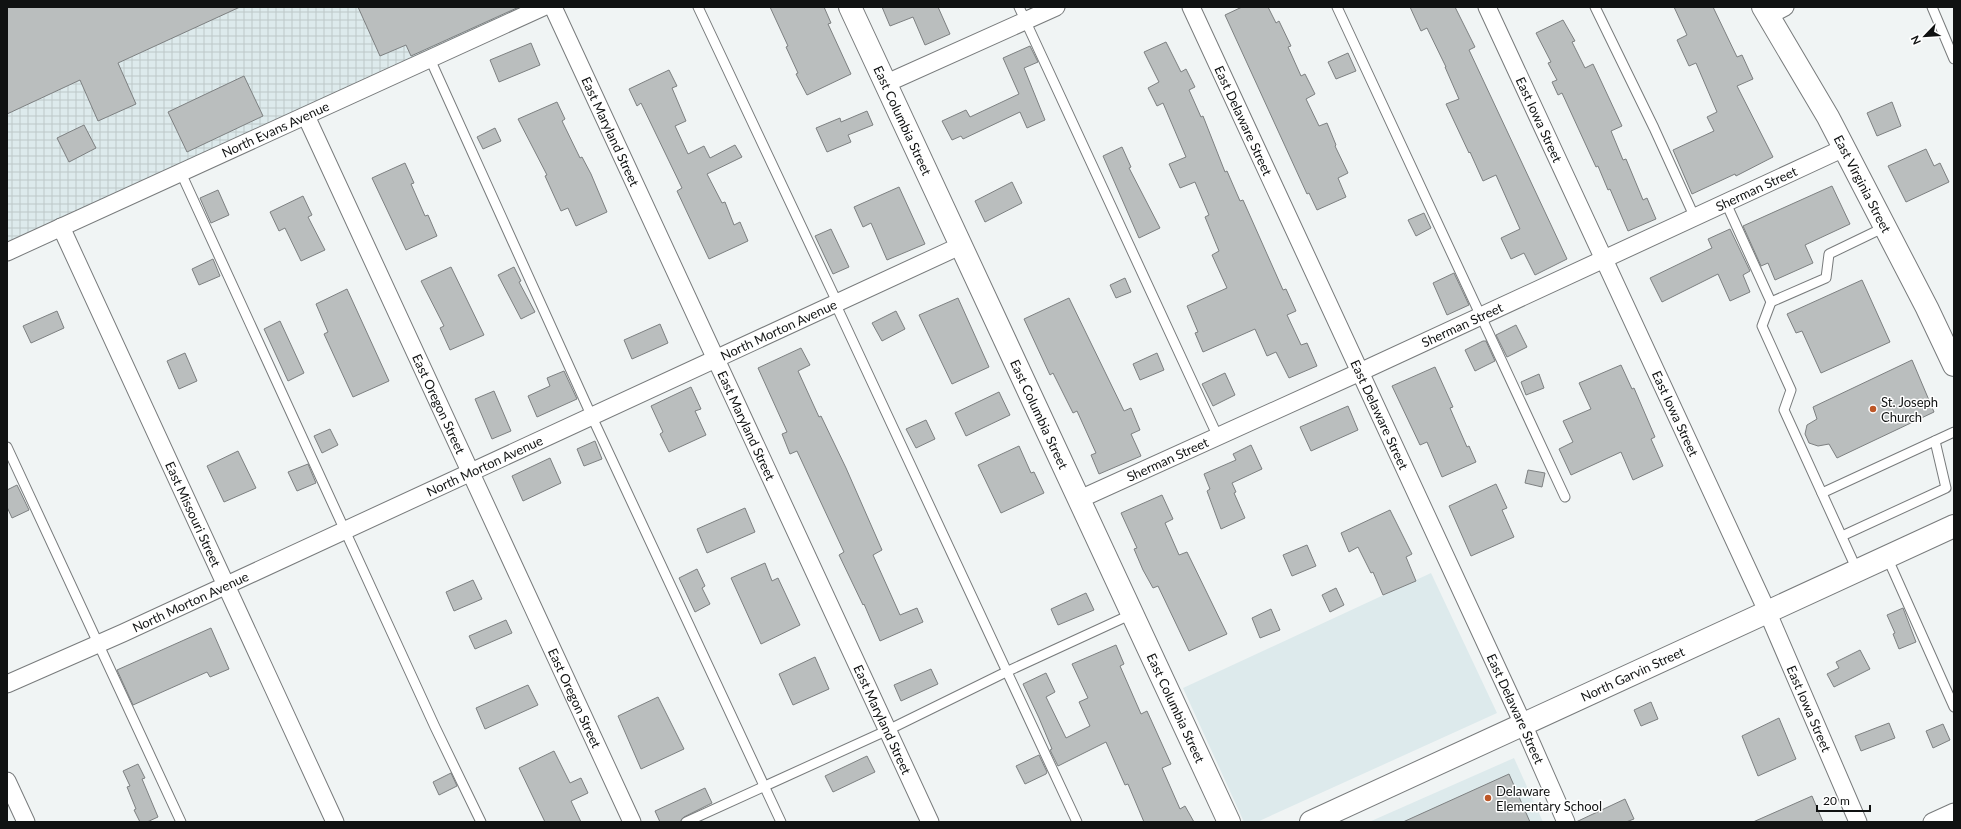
<svg xmlns="http://www.w3.org/2000/svg" width="1961" height="829" font-family="Lato,sans-serif">
  <defs>
    <pattern id="industrial-grid" width="8" height="8" patternUnits="userSpaceOnUse"><rect width="8" height="8" fill="#ddeaec"/><path d="M0 4h8M4 0v8" fill="none" stroke="#bdc8c9"/></pattern>
  </defs>
  <rect width="100%" height="100%" fill="#f0f4f4"/>
  <g fill="#ddeaec">
    <polygon points="1431,573 1497,713 1257,822 1244,822 1183,688"/>
    <polygon points="1514,758 1543,822 1369,822"/>
  </g>
  <polygon fill="url(#industrial-grid)" points="7,7 538,7 7,247"/>
  <g fill="#babebe" stroke="#7d8081">
    <polygon points="7,7 240,7 118,63 136,104 98,121 80,80 7,114"/>
    <polygon points="358,7 519,7 411,56 406,45 380,56"/>
    <polygon points="770,7 824,7 831,23 828,24 851,74 807,95 796,74 798,73 786,47 788,46"/>
    <polygon points="882,7 938,7 950,34 925,45 913,17 890,26"/>
    <polygon points="1242,7 1268,7 1276,23 1279,21 1291,46 1288,47 1301,76 1305,74 1315,94 1306,99 1319,126 1327,123 1336,145 1335,146 1348,173 1338,178 1346,197 1317,210 1309,193 1307,194 1225,15"/>
    <polygon points="1410,7 1455,7 1475,47 1469,50 1567,259 1535,275 1524,253 1511,259 1501,238 1520,229 1496,175 1483,181 1470,152 1469,153 1446,104 1459,99 1445,67 1446,67 1427,28 1421,31"/>
    <polygon points="1674,7 1713,7 1737,57 1742,55 1753,79 1737,86 1773,157 1736,176 1735,174 1692,194 1673,150 1714,131 1707,117 1717,112 1696,63 1689,66 1677,40 1687,35"/>
    <polygon points="1563,20 1575,41 1572,42 1585,68 1593,64 1601,81 1622,126 1611,131 1623,160 1626,159 1643,200 1647,198 1656,219 1628,231 1610,189 1608,190 1598,166 1596,167 1562,93 1558,95 1552,82 1557,80 1548,63 1551,62 1536,33"/>
    <polygon points="1166,42 1181,72 1186,69 1195,87 1189,90 1201,117 1203,116 1225,172 1227,171 1240,201 1243,200 1283,290 1286,289 1296,311 1287,315 1301,345 1307,343 1317,366 1289,378 1276,352 1267,356 1255,329 1203,352 1195,333 1198,332 1187,306 1227,288 1212,255 1219,251 1205,217 1209,215 1195,182 1180,188 1169,164 1186,157 1163,103 1157,106 1148,88 1159,82 1144,52"/>
    <polygon points="531,43 540,65 499,82 490,60"/>
    <polygon points="1030,46 1038,62 1024,68 1045,120 1027,128 1020,112 963,139 961,136 952,140 942,121 966,110 970,117 1019,94 1003,58"/>
    <polygon points="1348,53 1356,71 1336,79 1328,62"/>
    <polygon points="669,70 677,86 672,88 686,121 675,126 688,154 704,146 710,158 735,145 742,157 707,174 722,203 725,202 734,225 740,222 748,241 709,259 677,191 682,188 641,103 637,106 629,89"/>
    <polygon points="244,76 263,116 187,152 168,112"/>
    <polygon points="557,102 565,119 562,121 580,158 582,157 591,174 607,212 576,226 568,208 561,211 545,176 547,175 518,119"/>
    <polygon points="1892,102 1901,126 1877,136 1867,113"/>
    <polygon points="867,111 873,125 848,135 851,142 827,152 816,128 840,118 841,122"/>
    <polygon points="84,125 96,148 69,162 57,138"/>
    <polygon points="495,128 501,141 483,149 477,137"/>
    <polygon points="1122,147 1131,167 1129,168 1160,228 1139,238 1103,156"/>
    <polygon points="1926,149 1934,166 1940,163 1949,182 1906,202 1888,166"/>
    <polygon points="405,163 414,183 411,184 425,216 428,215 437,236 406,250 372,178"/>
    <polygon points="1012,182 1022,203 985,222 975,201"/>
    <polygon points="1832,186 1850,224 1805,245 1813,263 1775,280 1768,263 1761,266 1743,226"/>
    <polygon points="899,187 925,244 887,260 871,223 863,227 854,207"/>
    <polygon points="218,190 229,215 211,223 200,198"/>
    <polygon points="303,196 312,215 308,217 325,250 301,261 285,228 279,231 270,212"/>
    <polygon points="1424,213 1431,228 1416,236 1408,220"/>
    <polygon points="831,229 849,267 833,274 815,236"/>
    <polygon points="1730,229 1750,271 1743,275 1750,292 1730,301 1718,274 1662,302 1650,278 1712,248 1708,239"/>
    <polygon points="213,259 220,276 199,285 192,269"/>
    <polygon points="451,267 484,335 450,350 440,328 444,326 421,281"/>
    <polygon points="514,267 521,281 519,282 535,312 521,319 498,275"/>
    <polygon points="1454,273 1469,305 1447,315 1433,283"/>
    <polygon points="1125,278 1131,292 1116,298 1110,285"/>
    <polygon points="1862,280 1890,342 1821,373 1802,331 1796,333 1787,314"/>
    <polygon points="347,289 389,381 353,397 324,334 328,332 316,304"/>
    <polygon points="958,298 989,367 952,384 919,315"/>
    <polygon points="1069,298 1124,411 1131,408 1140,430 1131,434 1141,456 1099,474 1091,455 1096,453 1077,411 1073,413 1053,373 1050,375 1024,319"/>
    <polygon points="57,311 64,328 31,343 23,326"/>
    <polygon points="896,311 905,329 882,341 872,323"/>
    <polygon points="280,321 304,373 288,381 264,329"/>
    <polygon points="660,324 668,343 632,359 624,340"/>
    <polygon points="1516,325 1527,347 1507,357 1496,335"/>
    <polygon points="1483,341 1486,341 1495,361 1475,371 1465,350"/>
    <polygon points="801,348 810,365 798,371 819,417 821,416 846,468 882,550 873,555 900,615 917,608 923,622 880,641 864,604 863,605 839,555 844,552 797,451 790,454 782,434 787,432 758,368"/>
    <polygon points="185,353 197,381 179,389 167,361"/>
    <polygon points="1157,353 1164,370 1140,380 1133,364"/>
    <polygon points="1912,360 1934,412 1837,458 1829,444 1818,446 1809,443 1805,434 1807,425 1817,419 1813,407"/>
    <polygon points="1621,365 1632,389 1634,388 1655,437 1651,439 1663,466 1633,480 1621,452 1571,475 1559,449 1573,442 1563,421 1591,409 1579,383"/>
    <polygon points="1435,367 1453,407 1450,408 1467,447 1469,446 1476,462 1442,477 1427,442 1420,445 1392,386"/>
    <polygon points="564,371 577,399 537,417 528,396 550,386 547,378"/>
    <polygon points="1225,373 1235,395 1213,406 1202,384"/>
    <polygon points="1539,374 1544,388 1526,395 1521,382"/>
    <polygon points="691,387 701,409 695,411 706,435 669,452 660,434 663,432 651,406"/>
    <polygon points="494,391 511,431 492,439 475,399"/>
    <polygon points="999,392 1010,415 966,436 955,413"/>
    <polygon points="1348,406 1358,430 1311,451 1300,427"/>
    <polygon points="926,420 935,439 916,448 906,429"/>
    <polygon points="330,429 338,445 322,453 314,436"/>
    <polygon points="595,441 602,459 584,466 577,449"/>
    <polygon points="1251,445 1262,469 1232,483 1236,492 1234,493 1245,518 1221,529 1207,491 1210,489 1204,474 1236,460 1233,454"/>
    <polygon points="1019,446 1031,473 1034,472 1044,493 1001,513 978,465"/>
    <polygon points="238,451 256,488 224,502 207,466"/>
    <polygon points="550,458 561,483 523,501 512,476"/>
    <polygon points="308,464 316,483 297,491 288,472"/>
    <polygon points="1528,470 1545,473 1542,487 1525,483"/>
    <polygon points="1496,484 1507,508 1502,510 1514,537 1471,556 1449,506"/>
    <polygon points="17,485 29,510 12,518 7,507 7,490"/>
    <polygon points="1162,495 1173,519 1165,523 1179,555 1187,552 1227,634 1189,651 1158,586 1153,588 1143,570 1134,549 1137,548 1121,513"/>
    <polygon points="745,508 755,532 707,553 697,529"/>
    <polygon points="1390,510 1412,554 1406,557 1416,581 1383,595 1373,572 1371,573 1358,547 1349,552 1341,533"/>
    <polygon points="1307,545 1316,566 1292,576 1283,555"/>
    <polygon points="765,563 772,581 778,578 800,625 761,644 731,578"/>
    <polygon points="697,569 705,586 702,588 710,604 695,612 679,578"/>
    <polygon points="473,580 482,599 454,611 446,592"/>
    <polygon points="1336,588 1344,605 1330,612 1322,595"/>
    <polygon points="1086,593 1094,610 1058,625 1051,609"/>
    <polygon points="1903,608 1916,642 1899,649 1893,634 1895,633 1887,615"/>
    <polygon points="1271,609 1280,630 1260,638 1252,618"/>
    <polygon points="506,620 512,633 475,649 469,636"/>
    <polygon points="211,628 229,669 210,677 207,672 133,705 117,670"/>
    <polygon points="1116,645 1124,664 1120,666 1141,714 1147,711 1171,764 1162,768 1180,809 1185,806 1194,822 1144,822 1128,784 1125,785 1106,742 1058,766 1050,750 1052,749 1039,718 1023,684 1046,673 1055,692 1046,697 1066,738 1090,726 1079,702 1088,698 1072,664"/>
    <polygon points="1860,650 1870,669 1834,687 1827,674 1839,668 1836,662"/>
    <polygon points="815,657 829,689 793,705 779,674"/>
    <polygon points="931,669 938,684 901,701 894,685"/>
    <polygon points="528,685 538,705 485,729 476,708"/>
    <polygon points="658,697 684,749 641,769 618,716"/>
    <polygon points="1651,702 1658,719 1641,726 1634,710"/>
    <polygon points="1779,718 1796,759 1758,776 1742,736"/>
    <polygon points="1889,723 1895,738 1861,751 1855,736"/>
    <polygon points="1943,724 1950,740 1933,748 1926,731"/>
    <polygon points="554,751 570,783 581,778 588,793 571,801 581,822 545,822 519,768"/>
    <polygon points="1039,755 1047,772 1046,774 1025,784 1016,766"/>
    <polygon points="867,756 875,772 833,792 825,776"/>
    <polygon points="138,764 145,778 142,779 158,817 147,822 140,822 134,810 136,809 127,787 130,786 123,771"/>
    <polygon points="451,773 457,786 439,795 433,782"/>
    <polygon points="1509,774 1530,822 1403,822"/>
    <polygon points="705,788 712,803 684,817 680,822 660,822 655,811"/>
    <polygon points="1812,796 1823,822 1753,822"/>
    <polygon points="1625,799 1634,819 1626,822 1576,822"/>
  </g>
  <g fill="none" stroke-linecap="round" stroke-linejoin="round">
    <g stroke="#787b7c" stroke-width="11">
      <g id="lane">
        <polyline points="698,7 837,302"/>
        <polyline points="1019,7 1218,437"/>
        <polyline points="1337,7 1565,497"/>
        <polyline points="1595,7 1654,128 1695,218"/>
        <polyline points="1932,7 1954,59"/>
        <polyline points="430,59 592,417 781,822"/>
        <polyline points="181,173 435,727 481,822"/>
        <polyline points="1726,203 1771,302 1762,326 1791,390 1784,410 1857,570"/>
        <polyline points="1771,302 1826,278 1829,254 1885,227"/>
        <polyline points="835,303 1077,822"/>
        <polyline points="7,447 181,822"/>
        <polyline points="1822,493 1954,432"/>
        <polyline points="1842,536 1946,488 1935,441"/>
        <polyline points="1887,557 1954,707"/>
        <polyline points="686,822 888,730 1006,672 1132,614"/>
      </g>
    </g>
    <g stroke="#787b7c" stroke-width="19">
      <g id="street">
        <path id="s1" d="M553,7L930,822"/>
        <path id="s2" d="M1191,7L1523,724L1566,822"/>
        <path id="s3" d="M1487,7L1767,611L1858,822"/>
        <polyline points="1768,16 1785,7"/>
        <polyline points="887,83 1056,7"/>
        <path id="s4" d="M306,116L632,822"/>
        <path id="s5" d="M61,227L335,822"/>
        <path id="s6" d="M7,252L543,7"/>
        <path id="s7" d="M1080,499L1360,372L1844,148"/>
        <path id="s8" d="M7,684L123,633L962,245"/>
        <polyline points="7,781 26,822"/>
        <polyline points="1932,822 1954,812"/>
      </g>
    </g>
    <g stroke="#787b7c" stroke-width="24">
      <g id="secondary">
        <path id="s9" d="M850,7L1229,822"/>
        <path id="s10" d="M1763,7L1828,117L1927,308L1954,365"/>
        <path id="s11" d="M1311,822L1954,526"/>
      </g>
    </g>
    <use href="#lane" stroke="#fff" stroke-width="9"/>
    <use href="#street" stroke="#fff" stroke-width="17"/>
    <use href="#secondary" stroke="#fff" stroke-width="22"/>
  </g>
  <g fill="#bd5727" stroke="#fff" stroke-width="1.5">
    <circle cx="1873" cy="409" r="4"/>
    <circle cx="1488" cy="798" r="4"/>
  </g>
  <g text-anchor="middle" stroke-width="3" stroke-linejoin="round" paint-order="stroke">
    <g font-size="13" fill="#101212" stroke="#fff">
      <text dy="5" stroke="none"><textPath href="#s3" startOffset="124">East Iowa Street</textPath></text>
      <text dy="5" stroke="none"><textPath href="#s9" startOffset="125">East Columbia Street</textPath></text>
      <text dy="5" stroke="none"><textPath href="#s2" startOffset="125">East Delaware Street</textPath></text>
      <text dy="5" stroke="none"><textPath href="#s6" startOffset="295">North Evans Avenue</textPath></text>
      <text dy="5" stroke="none"><textPath href="#s1" startOffset="137">East Maryland Street</textPath></text>
      <text dy="5" stroke="none"><textPath href="#s10" startOffset="203">East Virginia Street</textPath></text>
      <text dy="5" stroke="none"><textPath href="#s7" startOffset="744">Sherman Street</textPath></text>
      <text dy="5" stroke="none"><textPath href="#s7" startOffset="420">Sherman Street</textPath></text>
      <text dy="5" stroke="none"><textPath href="#s8" startOffset="849">North Morton Avenue</textPath></text>
      <text dy="5" stroke="none"><textPath href="#s4" startOffset="317">East Oregon Street</textPath></text>
      <text dy="5" stroke="none"><textPath href="#s3" startOffset="448">East Iowa Street</textPath></text>
      <text dy="5" stroke="none"><textPath href="#s9" startOffset="449">East Columbia Street</textPath></text>
      <text dy="5" stroke="none"><textPath href="#s2" startOffset="449">East Delaware Street</textPath></text>
      <text dy="5" stroke="none"><textPath href="#s1" startOffset="461">East Maryland Street</textPath></text>
      <text dy="5" stroke="none"><textPath href="#s7" startOffset="96">Sherman Street</textPath></text>
      <text dy="5" stroke="none"><textPath href="#s8" startOffset="525">North Morton Avenue</textPath></text>
      <text dy="5" stroke="none"><textPath href="#s5" startOffset="316">East Missouri Street</textPath></text>
      <text dy="5" stroke="none"><textPath href="#s8" startOffset="201">North Morton Avenue</textPath></text>
      <text dy="5" stroke="none"><textPath href="#s11" startOffset="354">North Garvin Street</textPath></text>
      <text dy="5" stroke="none"><textPath href="#s4" startOffset="641">East Oregon Street</textPath></text>
      <text dy="5" stroke="none"><textPath href="#s9" startOffset="773">East Columbia Street</textPath></text>
      <text dy="5" stroke="none"><textPath href="#s2" startOffset="773">East Delaware Street</textPath></text>
      <text dy="5" stroke="none"><textPath href="#s3" startOffset="772">East Iowa Street</textPath></text>
      <text dy="5" stroke="none"><textPath href="#s1" startOffset="785">East Maryland Street</textPath></text>
    </g>
    <g font-size="13" fill="#101212" stroke="#fff" text-anchor="start">
      <text x="1881" y="407">St. Joseph<tspan x="1881" dy="15">Church</tspan></text>
      <text x="1496" y="796">Delaware<tspan x="1496" dy="15">Elementary School</tspan></text>
    </g>
  </g>
  <rect width="1961" height="829" fill="none" stroke="#101212" stroke-width="16"/>
  <g transform="translate(1925 36) rotate(245)" stroke="#ffffff" stroke-width="3" paint-order="stroke">
  <path d="M0-3L7 15L0 10L-7 15Z" fill="#101212"/>
  <text y="-6" font-size="11" font-weight="bold" text-anchor="middle" fill="#101212">N</text>
  </g>
  <path d="M1817 805v6h53v-6" fill="none" stroke="#101212" stroke-width="2"/>
  <text x="1823" y="805" font-size="12" fill="#101212" stroke="#ffffff" stroke-width="3" paint-order="stroke">20 m</text>
</svg>
